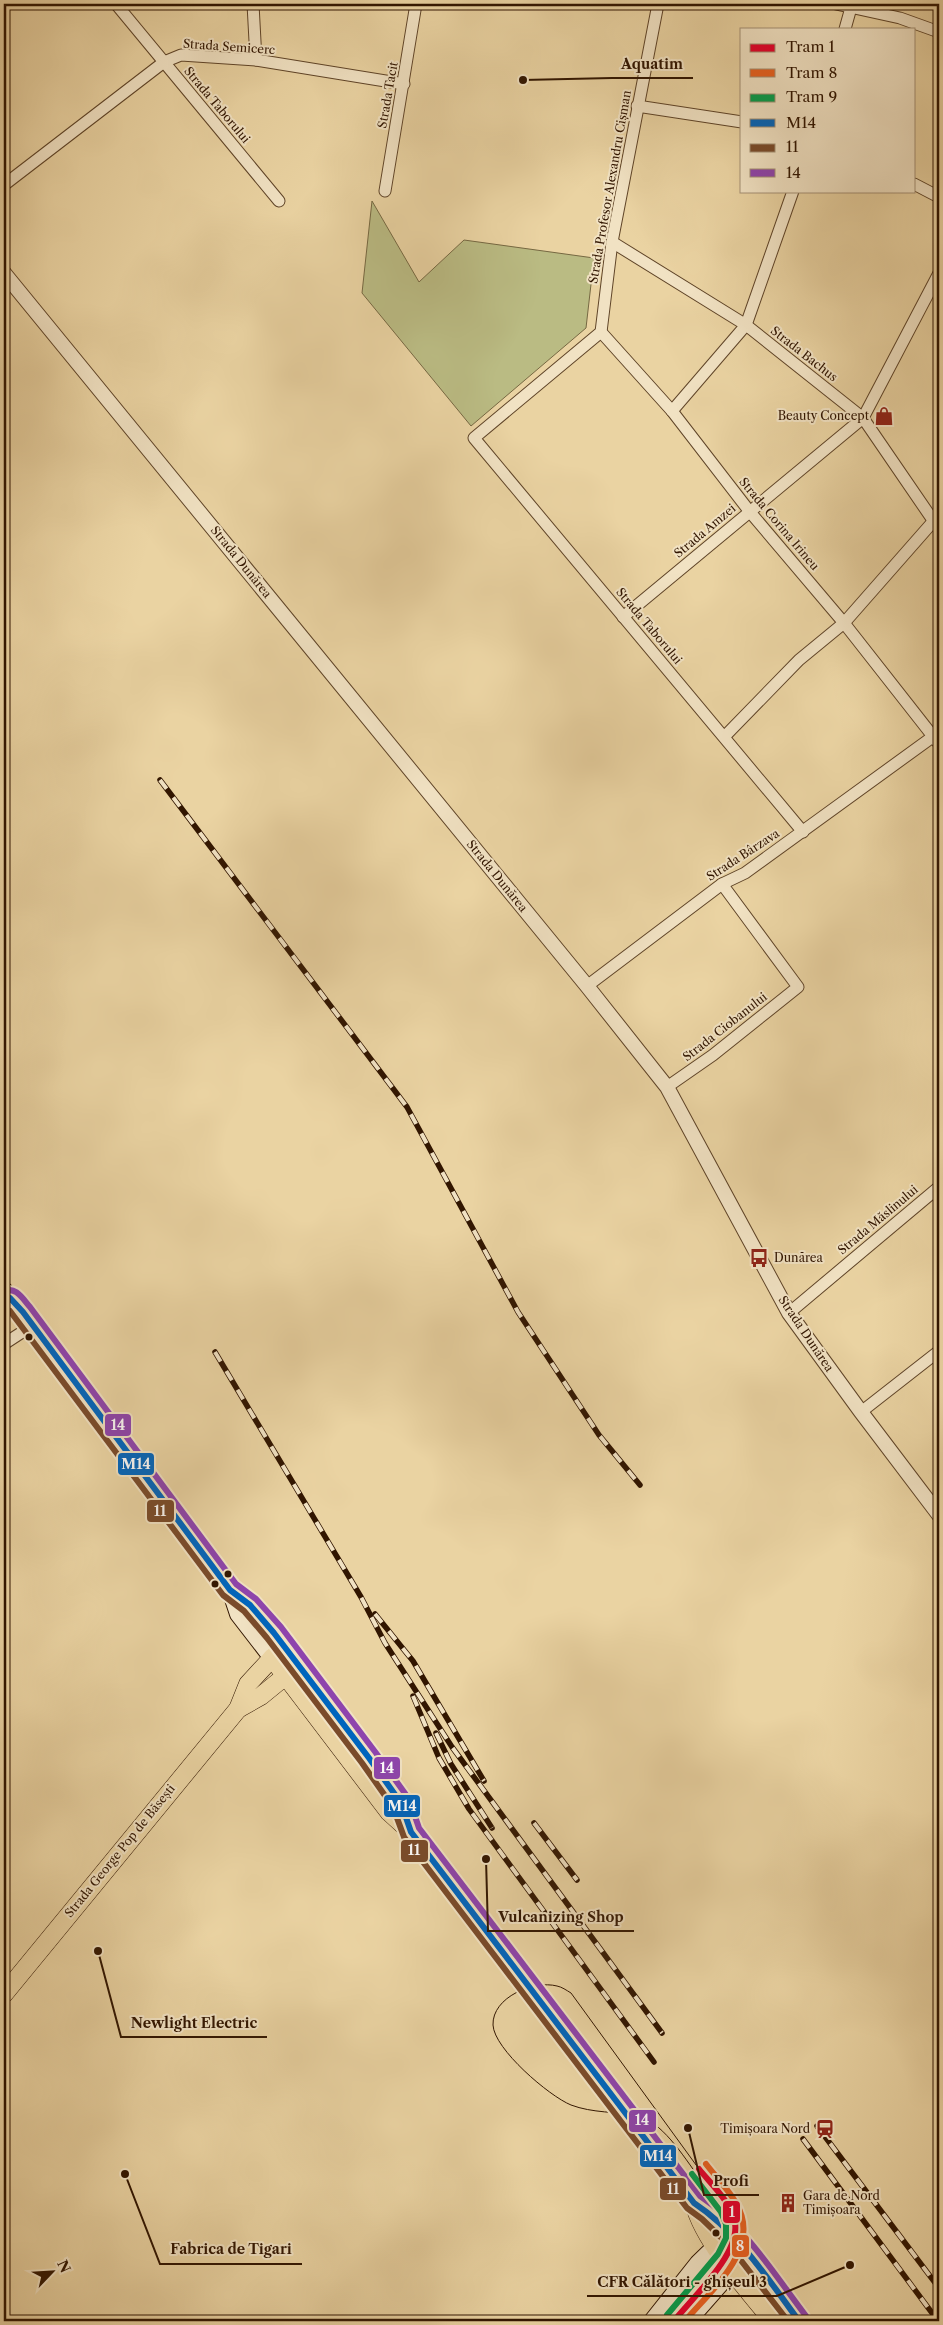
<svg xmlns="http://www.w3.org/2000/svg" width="943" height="2325" font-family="'Libre Caslon Text',serif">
  <rect width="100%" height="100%" fill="#ead3a2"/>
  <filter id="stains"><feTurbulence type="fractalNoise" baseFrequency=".004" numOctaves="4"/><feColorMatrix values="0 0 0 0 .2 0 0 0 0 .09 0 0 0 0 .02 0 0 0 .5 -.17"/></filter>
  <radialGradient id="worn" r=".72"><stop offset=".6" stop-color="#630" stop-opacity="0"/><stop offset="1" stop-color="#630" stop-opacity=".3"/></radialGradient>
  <polygon fill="#babb83" stroke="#766842" points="372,201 419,282 464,240 594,258 586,328 471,426 362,293"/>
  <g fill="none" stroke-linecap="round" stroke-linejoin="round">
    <g stroke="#5f4428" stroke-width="13">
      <g id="minor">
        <polyline points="116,4 279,201"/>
        <polyline points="253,4 256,60"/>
        <polyline points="658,4 612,242 601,332 474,438 803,832"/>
        <polyline points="836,4 900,18 939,32"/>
        <polyline points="845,29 852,4"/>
        <polyline points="637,106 742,122"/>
        <polyline points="914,184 939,197"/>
        <polyline points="4,185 164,62 181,55 256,60 404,84"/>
        <polyline points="385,191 416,4"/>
        <polyline points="612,242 746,325 863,418 939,529"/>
        <polyline points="601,332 672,411 750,512 844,623 939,744"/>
        <polyline points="672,411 746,325 793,191"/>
        <polyline points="623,617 863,418 939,273"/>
        <polyline points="725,736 799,660 844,623 938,516"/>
        <polyline points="587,986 722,884 745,873 938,733"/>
        <polyline points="667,1087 713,1055 798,987 722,884"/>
        <polyline points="789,1313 939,1187"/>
        <polyline points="4,1344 33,1325"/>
        <polyline points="861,1412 939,1351"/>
      </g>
    </g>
    <g stroke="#5f4428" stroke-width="16">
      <polyline id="tertiary" points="4,273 587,986 667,1087 789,1313 861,1412 939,1515"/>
    </g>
    <g stroke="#311500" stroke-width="18">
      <g id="secondary">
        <polyline points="4,1290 116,1435 230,1590 250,1605 285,1648"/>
        <polyline points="230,1590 238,1614 272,1658"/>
        <polyline points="652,2321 698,2263 729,2233"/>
        <polyline points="688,2321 747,2254"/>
      </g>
    </g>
    <g stroke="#311500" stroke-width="19">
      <g id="primary">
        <path d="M272,1658L389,1812L411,1832L694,2203C703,2240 748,2291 773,2321"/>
        <polyline points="238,1709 261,1696 294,1669"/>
        <polyline points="4,1994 238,1709 248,1684 272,1658 285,1648 401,1803 410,1830"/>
        <path d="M694,2203C728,2220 775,2290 799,2321"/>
      </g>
    </g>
    <use href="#minor" stroke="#f1e2c3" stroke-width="11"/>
    <use href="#tertiary" stroke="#f1e2c3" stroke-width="14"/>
    <use href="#secondary" stroke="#f1e2c3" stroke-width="16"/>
    <use href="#primary" stroke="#ead3a2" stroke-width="18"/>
    <path stroke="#311500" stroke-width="1" d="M699,2169L571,1993C566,1990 562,1987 557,1986C534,1980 492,1997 493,2025C494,2049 549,2096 571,2105C592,2113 617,2112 639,2115C667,2127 685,2159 703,2183"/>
    <g stroke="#311500" stroke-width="5.5">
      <g id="rail">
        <polyline points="160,780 407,1107 518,1312 599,1435 640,1485"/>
        <polyline points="215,1352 361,1597 385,1643 452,1747 662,2033"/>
        <polyline points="375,1614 413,1661 484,1781"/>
        <polyline points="413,1696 439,1758 469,1809 654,2062"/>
        <polyline points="436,1733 451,1764 492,1828"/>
        <polyline points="534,1823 577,1880"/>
        <polyline points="817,2126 939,2288"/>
        <polyline points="803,2139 938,2321"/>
      </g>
    </g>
    <use href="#rail" stroke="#f1e2c3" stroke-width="4" stroke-dasharray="11" stroke-linecap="butt"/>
    <g stroke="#f1e2c3" stroke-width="10">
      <path id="bus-1" d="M4,1305L10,1298L23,1312L230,1590L250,1605L274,1633L369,1758L401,1803L411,1832L694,2203C738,2232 768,2279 799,2321"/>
    </g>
    <g stroke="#f1e2c3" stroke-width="10">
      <polyline id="bus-2" points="10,1311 223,1595 244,1611 267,1638 362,1763 393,1807 404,1837 687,2208 702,2219 729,2245 788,2321"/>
    </g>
    <g stroke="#f1e2c3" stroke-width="10">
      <path id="bus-3" d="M4,1292C15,1285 23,1299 30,1307L236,1584L256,1599L281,1627L376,1753L409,1799L419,1828L700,2196C745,2226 774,2274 806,2316"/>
    </g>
    <use href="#bus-1" stroke="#0065bd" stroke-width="6"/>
    <use href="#bus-2" stroke="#7a4b2a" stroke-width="6"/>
    <use href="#bus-3" stroke="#8e44ad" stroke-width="6"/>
    <g stroke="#f1e2c3" stroke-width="10">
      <path id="tram-1" d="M674,2321C693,2297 740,2254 735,2223C732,2203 711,2184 699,2169"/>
    </g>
    <g stroke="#f1e2c3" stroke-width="10">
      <path id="tram-2" d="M685,2321C711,2290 763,2248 736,2203C728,2189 716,2177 706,2164"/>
    </g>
    <g stroke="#f1e2c3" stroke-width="10">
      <polyline id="tram-3" points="667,2315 718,2254 726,2238 726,2224 721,2212 692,2174"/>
    </g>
    <use href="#tram-1" stroke="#e4002b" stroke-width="6"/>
    <use href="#tram-2" stroke="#e86120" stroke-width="6"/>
    <use href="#tram-3" stroke="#029f4d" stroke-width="6"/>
  </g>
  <defs>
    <g id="shop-bare" transform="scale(1.5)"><path d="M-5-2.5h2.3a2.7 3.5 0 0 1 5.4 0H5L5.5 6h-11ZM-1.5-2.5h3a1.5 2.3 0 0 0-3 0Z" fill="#8f2418" stroke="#f1e2c3" stroke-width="2.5" paint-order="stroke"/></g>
    <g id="bus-bare" transform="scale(1.5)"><path d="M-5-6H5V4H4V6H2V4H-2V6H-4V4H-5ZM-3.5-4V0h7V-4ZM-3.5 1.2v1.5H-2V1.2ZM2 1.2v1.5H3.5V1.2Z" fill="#8f2418" stroke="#f1e2c3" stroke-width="2.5" paint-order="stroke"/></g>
    <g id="station-bare" transform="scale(1.5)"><path d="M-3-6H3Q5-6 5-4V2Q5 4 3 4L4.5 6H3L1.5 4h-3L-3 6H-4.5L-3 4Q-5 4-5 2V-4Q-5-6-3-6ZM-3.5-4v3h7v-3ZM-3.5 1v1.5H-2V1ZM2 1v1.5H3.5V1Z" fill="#8f2418" stroke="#f1e2c3" stroke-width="2.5" paint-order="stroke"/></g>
    <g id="building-bare" transform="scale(1.5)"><path d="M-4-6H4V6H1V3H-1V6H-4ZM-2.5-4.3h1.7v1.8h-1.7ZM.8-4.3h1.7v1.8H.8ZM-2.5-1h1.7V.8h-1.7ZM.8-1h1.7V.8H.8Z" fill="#8f2418" stroke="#f1e2c3" stroke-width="2.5" paint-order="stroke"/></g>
  </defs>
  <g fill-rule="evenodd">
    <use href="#shop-bare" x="884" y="416"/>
    <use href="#bus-bare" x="759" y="1258"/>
    <use href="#station-bare" x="825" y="2129"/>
    <use href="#building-bare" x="788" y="2203"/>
  </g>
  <g fill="#311500" stroke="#f1e2c3" stroke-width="2">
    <circle cx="29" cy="1337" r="4.5"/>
    <circle cx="228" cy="1574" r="4.5"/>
    <circle cx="215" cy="1584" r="4.5"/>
    <circle cx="716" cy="2233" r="4.5"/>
  </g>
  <g text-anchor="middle" stroke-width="4" stroke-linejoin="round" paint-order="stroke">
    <g font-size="12" fill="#311500" stroke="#f1e2c3">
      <text transform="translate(229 47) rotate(4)" y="4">Strada Semicerc</text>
      <text transform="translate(388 95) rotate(-80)" y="4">Strada Tacit</text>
      <text transform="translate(217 105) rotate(50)" y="4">Strada Taborului</text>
      <text transform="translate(610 187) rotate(-80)" y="4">Strada Profesor Alexandru Cișman</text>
      <text transform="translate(804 354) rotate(38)" y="4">Strada Bachus</text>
      <text transform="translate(779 524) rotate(50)" y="4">Strada Corina Irineu</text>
      <text transform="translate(705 531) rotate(-40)" y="4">Strada Amzei</text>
      <text transform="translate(241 562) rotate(51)" y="4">Strada Dunărea</text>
      <text transform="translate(649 626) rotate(50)" y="4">Strada Taborului</text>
      <text transform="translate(743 855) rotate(-33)" y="4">Strada Bârzava</text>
      <text transform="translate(497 876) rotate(51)" y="4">Strada Dunărea</text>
      <text transform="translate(725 1027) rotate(-38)" y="4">Strada Ciobanului</text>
      <text transform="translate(878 1220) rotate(-40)" y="4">Strada Măslinului</text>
      <text transform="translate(806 1334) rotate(56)" y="4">Strada Dunărea</text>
      <text transform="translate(120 1851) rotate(-51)" y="4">Strada George Pop de Băsești</text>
    </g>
    <g font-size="12" fill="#311500" stroke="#f1e2c3" text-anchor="end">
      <text x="869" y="420">Beauty Concept</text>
      <text x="774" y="1262" text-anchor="start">Dunărea</text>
      <text x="810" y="2133">Timișoara Nord</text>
      <text x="803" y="2200" text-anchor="start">Gara de Nord<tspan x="803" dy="14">Timișoara</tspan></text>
    </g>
  </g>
  <path fill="none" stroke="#311500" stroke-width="2" d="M523 80L612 78H693M486 1859L488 1931H634M98 1951L121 2037H267M688 2128L704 2195H759M125 2174L160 2264H302M850 2265L777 2296H587"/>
  <g fill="#311500" stroke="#f1e2c3" stroke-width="2">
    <circle cx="523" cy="80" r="5"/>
    <circle cx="486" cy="1859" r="5"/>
    <circle cx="98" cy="1951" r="5"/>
    <circle cx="688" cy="2128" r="5"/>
    <circle cx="125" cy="2174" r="5"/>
    <circle cx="850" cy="2265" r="5"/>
  </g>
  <g font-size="14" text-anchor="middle" font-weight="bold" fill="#311500" stroke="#f1e2c3" stroke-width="4" stroke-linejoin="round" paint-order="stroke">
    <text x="652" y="69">Aquatim</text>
    <text x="561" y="1922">Vulcanizing Shop</text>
    <text x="194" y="2028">Newlight Electric</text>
    <text x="731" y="2186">Profi</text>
    <text x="231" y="2254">Fabrica de Tigari</text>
    <text x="682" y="2287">CFR Călători - ghișeul 3</text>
  </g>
  <g stroke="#f1e2c3" stroke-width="2">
    <rect x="104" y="1413" width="28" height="24" rx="5" fill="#8e44ad"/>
    <rect x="117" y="1452" width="38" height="24" rx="5" fill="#0065bd"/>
    <rect x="146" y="1499" width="29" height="24" rx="5" fill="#7a4b2a"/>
    <rect x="373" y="1756" width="28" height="24" rx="5" fill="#8e44ad"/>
    <rect x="383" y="1794" width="38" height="24" rx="5" fill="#0065bd"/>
    <rect x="400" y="1839" width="29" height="24" rx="5" fill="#7a4b2a"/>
    <rect x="628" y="2109" width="29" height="24" rx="5" fill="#8e44ad"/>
    <rect x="639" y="2144" width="38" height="24" rx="5" fill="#0065bd"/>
    <rect x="659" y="2177" width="28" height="24" rx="5" fill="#7a4b2a"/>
    <rect x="722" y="2200" width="19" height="24" rx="5" fill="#e4002b"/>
    <rect x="731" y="2234" width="19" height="24" rx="5" fill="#e86120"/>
  </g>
  <g font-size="14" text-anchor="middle" font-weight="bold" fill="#fff">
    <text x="118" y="1430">14</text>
    <text x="136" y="1469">M14</text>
    <text x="160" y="1516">11</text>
    <text x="387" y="1773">14</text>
    <text x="402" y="1811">M14</text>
    <text x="414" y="1855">11</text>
    <text x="642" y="2125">14</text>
    <text x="658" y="2161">M14</text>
    <text x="673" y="2194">11</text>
    <text x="732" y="2217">1</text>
    <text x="740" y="2251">8</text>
  </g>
  <rect width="943" height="2325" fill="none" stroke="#ead3a2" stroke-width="20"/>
  <rect x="5" y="5" width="933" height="2315" fill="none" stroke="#311500" stroke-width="2.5"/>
  <rect x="10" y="10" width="923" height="2305" fill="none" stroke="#311500"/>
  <rect x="740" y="28" width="175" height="165" fill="#f1e2c3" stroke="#a49075"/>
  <rect x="750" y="44" width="25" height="8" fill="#e4002b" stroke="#a49075"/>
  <text x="786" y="52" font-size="15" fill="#311500">Tram 1</text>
  <rect x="750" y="69" width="25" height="8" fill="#e86120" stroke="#a49075"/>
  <text x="786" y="78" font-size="15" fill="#311500">Tram 8</text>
  <rect x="750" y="94" width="25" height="8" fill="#029f4d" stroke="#a49075"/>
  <text x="786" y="102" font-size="15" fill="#311500">Tram 9</text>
  <rect x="750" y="119" width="25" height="8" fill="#0065bd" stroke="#a49075"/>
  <text x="786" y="128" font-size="15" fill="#311500">M14</text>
  <rect x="750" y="144" width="25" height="8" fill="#7a4b2a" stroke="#a49075"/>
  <text x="786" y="152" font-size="15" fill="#311500">11</text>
  <rect x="750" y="169" width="25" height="8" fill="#8e44ad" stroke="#a49075"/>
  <text x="786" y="178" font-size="15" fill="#311500">14</text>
  <g transform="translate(52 2272) rotate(65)" stroke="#f1e2c3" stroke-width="4" paint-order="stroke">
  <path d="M0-4L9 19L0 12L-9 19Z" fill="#311500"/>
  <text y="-8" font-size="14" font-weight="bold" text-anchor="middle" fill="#311500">N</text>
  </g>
  <rect width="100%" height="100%" filter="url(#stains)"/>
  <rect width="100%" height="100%" fill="url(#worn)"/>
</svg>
